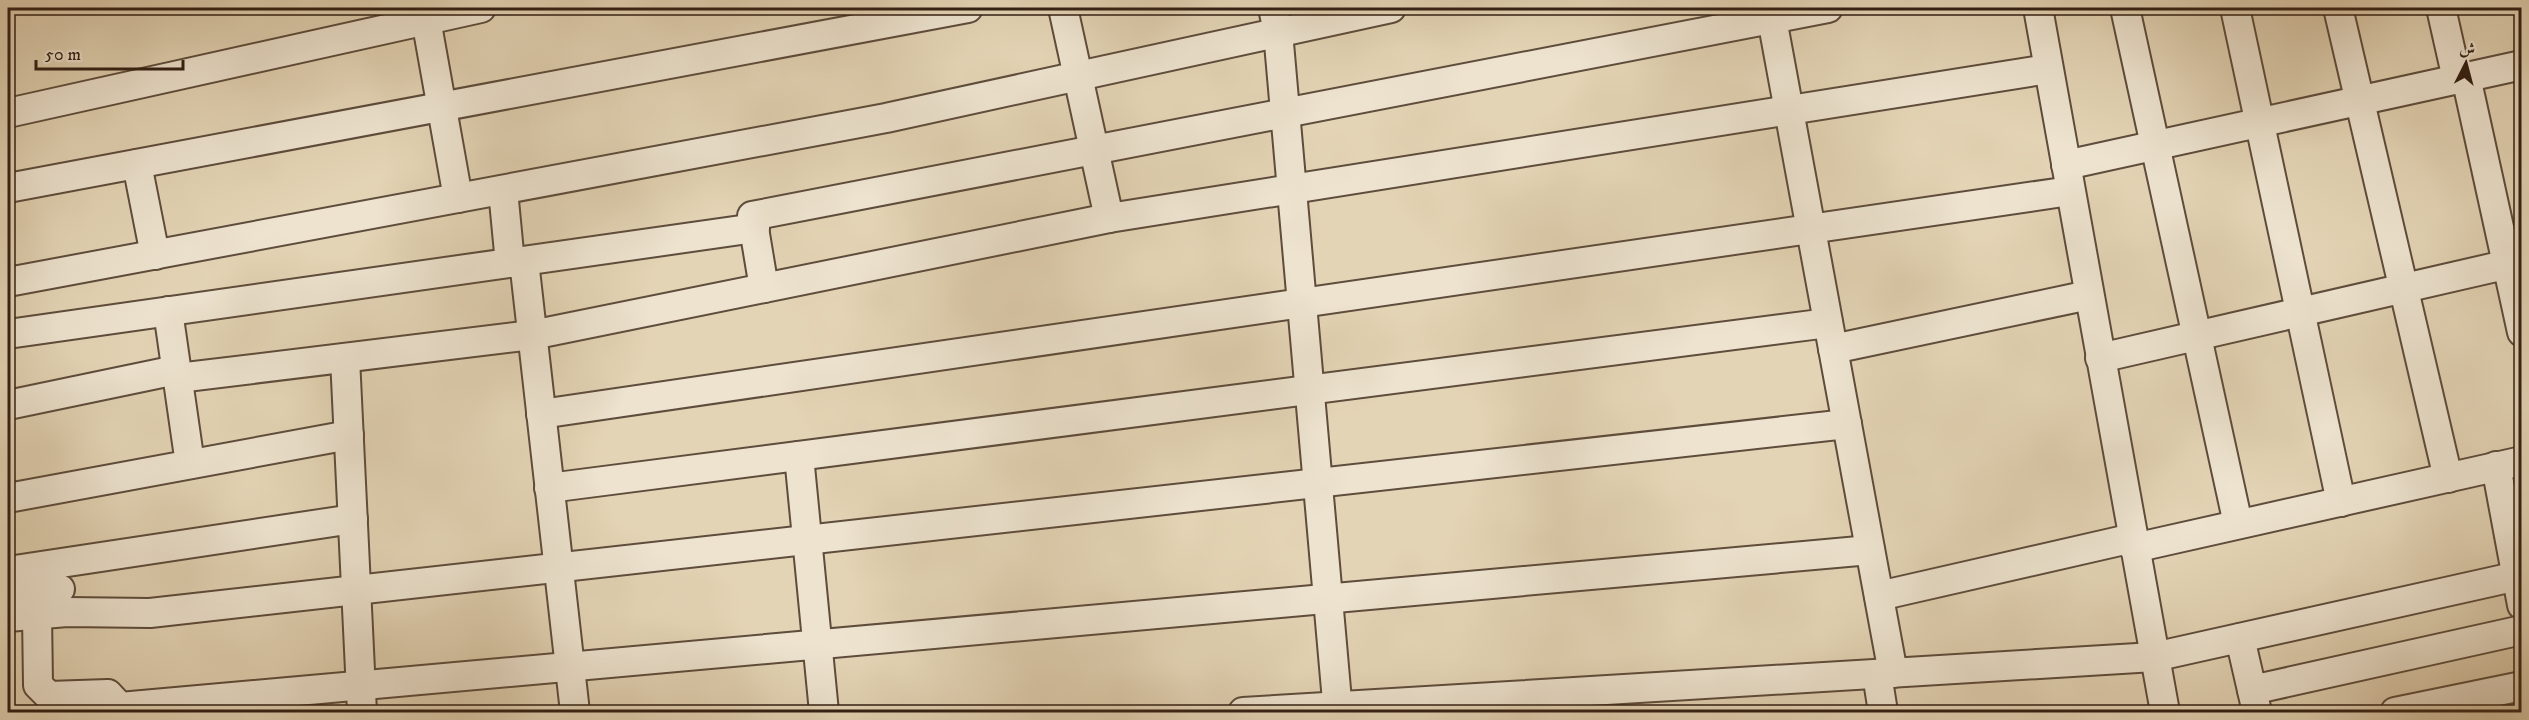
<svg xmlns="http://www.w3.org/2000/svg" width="2529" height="720" font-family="'IM FELL DW Pica',Amiri,serif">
  <rect width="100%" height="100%" fill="#e3d4b5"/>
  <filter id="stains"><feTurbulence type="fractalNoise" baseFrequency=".00333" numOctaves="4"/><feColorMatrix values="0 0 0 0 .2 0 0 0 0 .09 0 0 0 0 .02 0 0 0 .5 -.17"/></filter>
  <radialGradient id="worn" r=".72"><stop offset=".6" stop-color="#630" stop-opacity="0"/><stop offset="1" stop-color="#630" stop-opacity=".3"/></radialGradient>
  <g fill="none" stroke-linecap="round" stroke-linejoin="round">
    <g stroke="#5e4c3c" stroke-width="32">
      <g id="minor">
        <polyline points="424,8 458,198"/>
        <polyline points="1063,8 1109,218"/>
        <polyline points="1273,8 1278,32 1338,712"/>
        <polyline points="1770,8 1893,673"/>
        <polyline points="2038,8 2165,712"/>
        <polyline points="2125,8 2238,524"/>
        <polyline points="2235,8 2341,502"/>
        <polyline points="2338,8 2448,478"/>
        <polyline points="2441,8 2457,79"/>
        <polyline points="2466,77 2522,332"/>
        <polyline points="8,113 481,8"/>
        <polyline points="137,164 155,255"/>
        <polyline points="2066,165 2522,65"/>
        <polyline points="8,188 968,8"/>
        <polyline points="503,190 510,263"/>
        <polyline points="524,261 575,712"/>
        <polyline points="8,282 886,118 1391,8"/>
        <polyline points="764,288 752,216 1828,8"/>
        <polyline points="168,311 190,464"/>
        <polyline points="8,334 755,228"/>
        <polyline points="1833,349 2089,295"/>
        <polyline points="345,358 362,712"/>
        <polyline points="2100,358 2522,261"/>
        <polyline points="178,378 532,335 1109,218 2048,69"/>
        <polyline points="8,405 176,370"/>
        <polyline points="541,414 2070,191"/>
        <polyline points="799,456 824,712"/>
        <polyline points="2496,466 2522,605"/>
        <polyline points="549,488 1828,323"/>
        <polyline points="8,498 349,435"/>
        <polyline points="2134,548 2522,461"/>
        <polyline points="8,571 353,519"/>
        <polyline points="8,595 60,589"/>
        <polyline points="1879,596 2133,538"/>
        <polyline points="37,614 38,685 49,696 108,694 120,707 1870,550"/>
        <polyline points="8,617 67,612 150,613 1847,424"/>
        <polyline points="2240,638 2257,712"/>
        <polyline points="1877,674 1883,712"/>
        <polyline points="2252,690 2522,630"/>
        <polyline points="1243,712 2154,657 2522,575"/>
        <polyline points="2395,712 2522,686"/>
      </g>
    </g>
    <use href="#minor" stroke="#ede3cf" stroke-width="28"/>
  </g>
  <rect width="2529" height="720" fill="none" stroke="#e3d4b5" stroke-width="30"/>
  <rect x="9" y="9" width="2511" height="702" fill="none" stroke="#321f14" stroke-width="3"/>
  <rect x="15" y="15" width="2499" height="690" fill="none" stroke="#321f14" stroke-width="1.5"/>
  <g transform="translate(2466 63) rotate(6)" stroke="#ede3cf" stroke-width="4.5" paint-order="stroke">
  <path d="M0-4.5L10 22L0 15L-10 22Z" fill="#321f14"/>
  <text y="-9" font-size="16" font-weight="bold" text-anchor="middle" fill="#321f14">ش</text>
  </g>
  <path d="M36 60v9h147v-9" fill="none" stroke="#321f14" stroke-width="3"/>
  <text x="45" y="60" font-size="18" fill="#321f14" stroke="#ede3cf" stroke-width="4.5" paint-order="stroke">50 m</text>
  <rect width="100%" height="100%" filter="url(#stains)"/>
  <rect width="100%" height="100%" fill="url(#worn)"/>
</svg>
